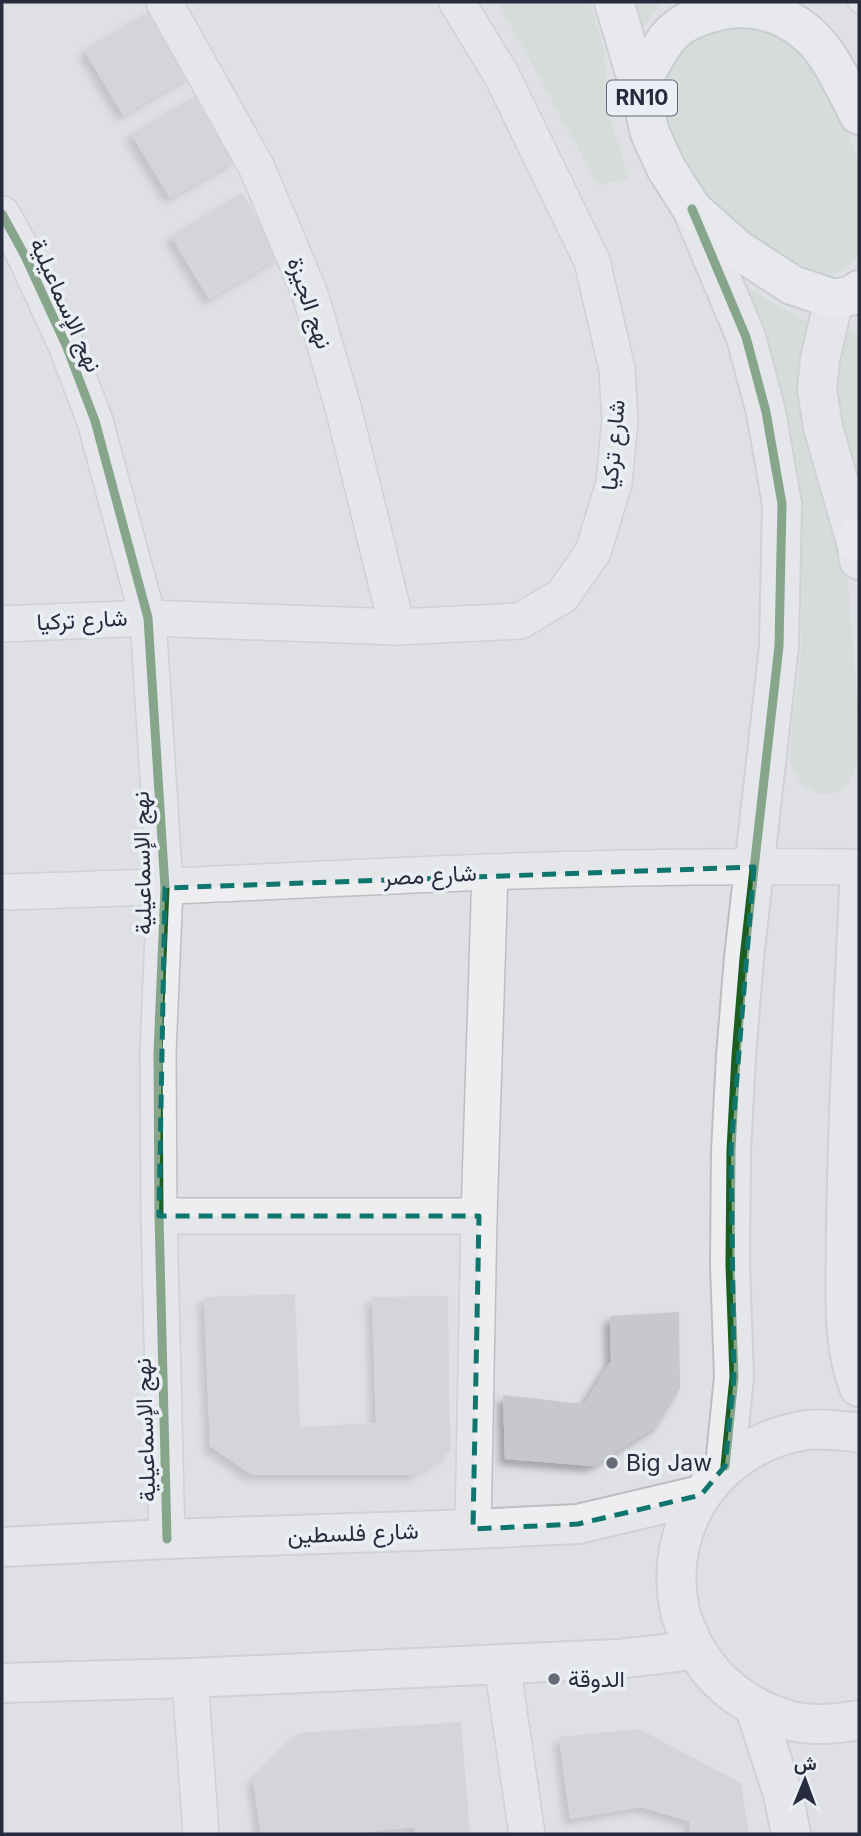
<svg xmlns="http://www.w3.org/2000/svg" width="861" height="1836" font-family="Inter,Vazirmatn,sans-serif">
  <defs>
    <filter id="shadow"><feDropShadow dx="-6" dy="6" stdDeviation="3.5" flood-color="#0004"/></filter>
  </defs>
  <rect width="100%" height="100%" fill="#dee0e4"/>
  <g fill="#ced8cf">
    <polygon points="498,2 590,2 604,50 609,116 629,178 598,185"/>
    <polygon points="625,2 661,2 638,35"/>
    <path d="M706,23L771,24L806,58L841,110L859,165V255C846,270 835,276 815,277L716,212L658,123L660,72Z"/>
    <polygon points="733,280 819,328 811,426 848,584 858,709 857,765 848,784 836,793 820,794 802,785 793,769 789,756 802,641 800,519"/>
    <polygon points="842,330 859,335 859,498 837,428 830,371"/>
  </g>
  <g fill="#c6c8cc" filter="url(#shadow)">
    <polygon points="153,9 192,74 123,115 84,50"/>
    <polygon points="198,94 237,159 170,198 131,134"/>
    <polygon points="242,193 280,256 209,299 171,236"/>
    <polygon points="295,1294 300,1427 376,1423 372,1297 448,1296 450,1451 414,1475 252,1475 210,1446 204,1297"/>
    <polygon points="679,1312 680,1389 658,1425 593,1466 505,1459 503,1395 584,1404 611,1361 610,1316"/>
    <polygon points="461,1722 470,1834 415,1834 414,1827 364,1832 364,1834 261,1834 253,1779 299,1733"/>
    <polygon points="639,1729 741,1783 749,1834 691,1834 689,1821 641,1807 570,1819 559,1737"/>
  </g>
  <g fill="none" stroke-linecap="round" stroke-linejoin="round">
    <g stroke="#bdbec2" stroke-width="21">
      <polyline id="service" points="857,2 859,4"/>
    </g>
    <g stroke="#bdbec2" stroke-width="38">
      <g id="minor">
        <polyline points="164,2 257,168 310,294 343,407 397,627"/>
        <polyline points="2,214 25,256 66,345 95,421 148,618 165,888 158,1053 159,1216 167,1539"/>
        <polyline points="2,624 148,618 397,627 520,621 562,596 593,552 614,483 620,420 617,369 592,261 501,74 457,2"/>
        <path d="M2,892C164,888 326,878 489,872C612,867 736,866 859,867"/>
        <polyline points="159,1216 479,1216"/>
        <polyline points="473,1529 479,1216 490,872"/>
        <polyline points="502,1664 527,1834"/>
        <polyline points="190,1678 201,1834"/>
      </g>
    </g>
    <g stroke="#bdbec2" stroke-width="42">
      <g id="tertiary">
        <polyline points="692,209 746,337 766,412 782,504 779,646 744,958 736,1056 731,1150 730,1265 734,1377 725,1466"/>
        <polyline points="834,299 820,359 817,389 823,427 856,542 859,560"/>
        <path d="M859,889C854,1004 847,1120 846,1235C846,1283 841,1342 859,1387"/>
        <path d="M859,1433L855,1432C839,1431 822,1428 807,1430C719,1443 661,1523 680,1611C681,1618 685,1625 687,1631C704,1673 734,1700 776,1716C783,1718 789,1721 796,1722C818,1726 838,1724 859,1720"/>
        <polyline points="2,1547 167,1539 473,1529 578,1524 701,1495"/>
        <polyline points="2,1683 190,1678 618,1659 695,1650"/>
        <polyline points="755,1708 783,1794 791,1834"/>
      </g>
    </g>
    <g stroke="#babdc2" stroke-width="42">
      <polyline id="primary" points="614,2 639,86"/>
    </g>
    <g stroke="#b0b3b9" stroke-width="42">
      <g id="trunk">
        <path d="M859,115C849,95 836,67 822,49C799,19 760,2 723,10C703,14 684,20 670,35C657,50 649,69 639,86L650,133L666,168L692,209L737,249L792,285L834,299L854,295L859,290"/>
        <polyline points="856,542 859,536"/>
      </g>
    </g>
    <use href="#service" stroke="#eeeef1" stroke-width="18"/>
    <use href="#minor" stroke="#eeeef1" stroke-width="35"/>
    <use href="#tertiary" stroke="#eeeef1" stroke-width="38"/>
    <use href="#primary" stroke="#f2f4f5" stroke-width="38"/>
    <use href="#trunk" stroke="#f2f4f5" stroke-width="38"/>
    <g stroke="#ebeef4" stroke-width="13">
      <g id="cycleway">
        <polyline points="692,209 746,337 766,412 782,504 779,646 744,958 736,1056 731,1150 730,1265 734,1377 725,1466"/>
        <polyline points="2,214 25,256 66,345 95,421 148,618 165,888 158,1053 159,1216 167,1539"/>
      </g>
    </g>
    <use href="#cycleway" stroke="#1b5e20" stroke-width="9"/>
  </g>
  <path d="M0 0H861V1836H0ZM754,867L731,1150L734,1377L725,1466L701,1495L578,1524L473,1529L479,1216H159L165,888Z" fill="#dee0e4" fill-opacity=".55" fill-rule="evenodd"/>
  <path fill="none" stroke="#0f766e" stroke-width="5" stroke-dasharray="14 9" stroke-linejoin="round" d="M754,867L731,1150L734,1377L725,1466L701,1495L578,1524L473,1529L479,1216H159L165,888Z"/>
  <g fill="#666b77" stroke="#ebeef4" stroke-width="2.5">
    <circle cx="612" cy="1463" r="7"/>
    <circle cx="554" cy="1679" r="7"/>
  </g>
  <g text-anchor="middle" stroke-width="7" stroke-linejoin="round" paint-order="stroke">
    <rect fill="#ebeef4" stroke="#616674" stroke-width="2" x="607" y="80.5" width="70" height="35" rx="5"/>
    <g font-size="21" font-weight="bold" fill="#262c3d">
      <text x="642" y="105">RN10</text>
    </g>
    <g font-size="23" fill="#262c3d" stroke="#ebeef4">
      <text transform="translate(310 303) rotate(71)" y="8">نهج الجيزة</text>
      <text transform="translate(66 305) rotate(66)" y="8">نهج الإسماعيلية</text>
      <text transform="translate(613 445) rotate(-85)" y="8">شارع تركيا</text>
      <text transform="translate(82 620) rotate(-3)" y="8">شارع تركيا</text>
      <text transform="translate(142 863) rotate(-91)" y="8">نهج الإسماعيلية</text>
      <text transform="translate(430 875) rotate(-3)" y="8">شارع مصر</text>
      <text transform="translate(145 1430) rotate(-92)" y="8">نهج الإسماعيلية</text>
      <text transform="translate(353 1533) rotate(-2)" y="8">شارع فلسطين</text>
    </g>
    <g font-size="23" fill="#262c3d" stroke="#ebeef4" text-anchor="start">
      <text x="626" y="1471">Big Jaw</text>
      <text x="568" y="1687">الدوقة</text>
    </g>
  </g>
  <rect width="861" height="1836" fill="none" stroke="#262c3d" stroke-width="7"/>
  <g transform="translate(805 1780) rotate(1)" stroke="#ebeef4" stroke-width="5" paint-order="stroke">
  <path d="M0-5L12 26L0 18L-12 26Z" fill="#262c3d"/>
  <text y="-10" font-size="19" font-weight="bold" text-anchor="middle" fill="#262c3d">ش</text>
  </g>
</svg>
